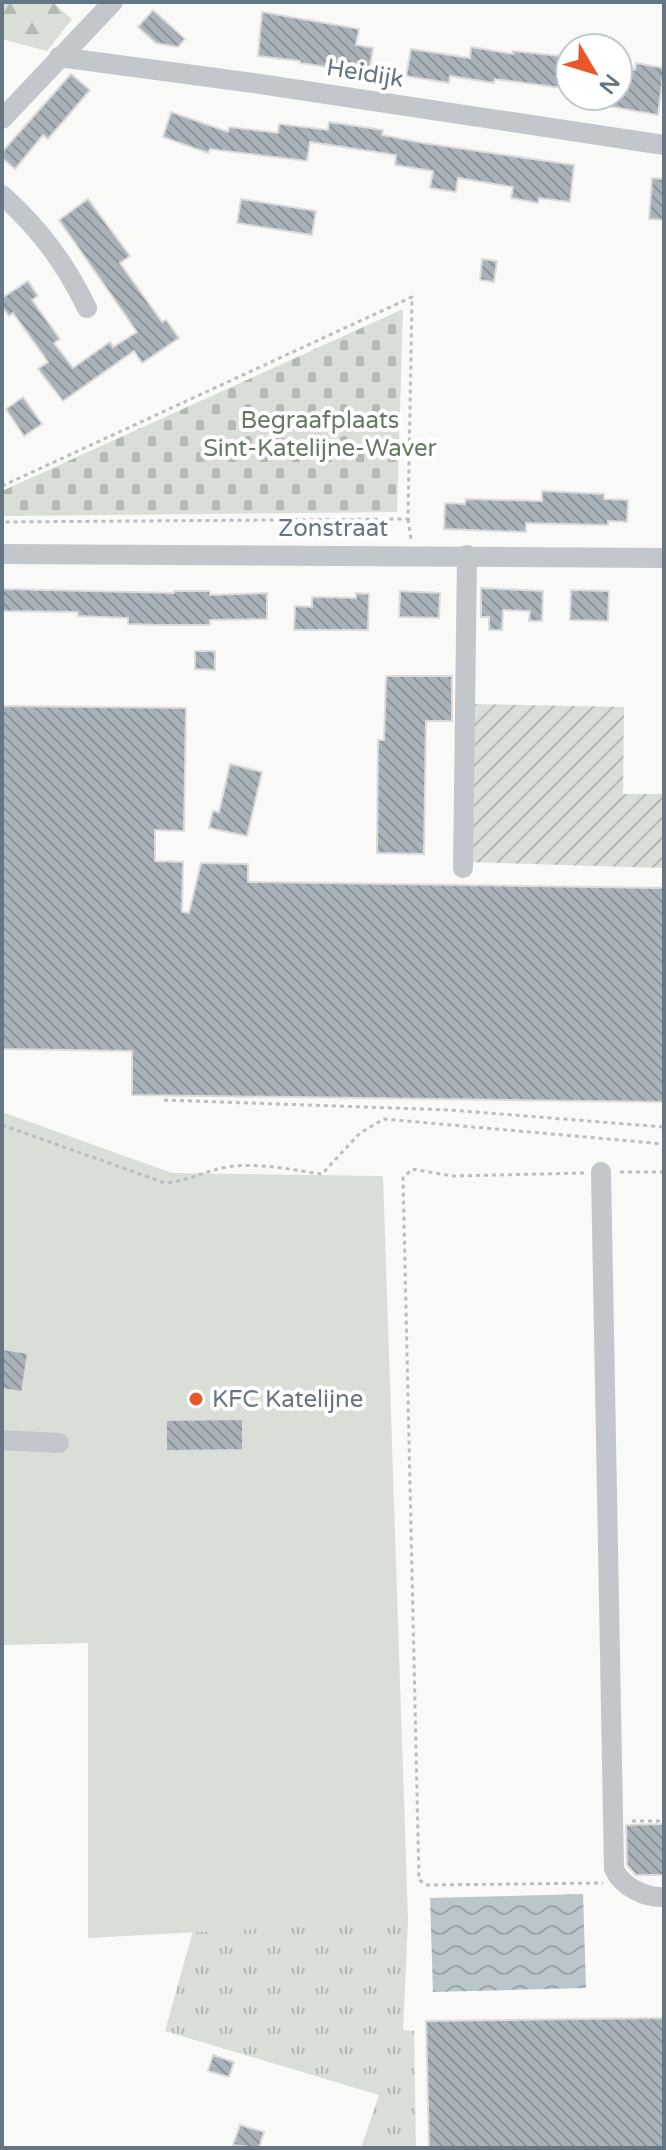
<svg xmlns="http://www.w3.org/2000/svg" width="666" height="2150" font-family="'Varela Round',sans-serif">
  <defs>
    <pattern id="grass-tufts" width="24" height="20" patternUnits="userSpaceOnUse" patternTransform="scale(2)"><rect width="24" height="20" fill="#d9ded6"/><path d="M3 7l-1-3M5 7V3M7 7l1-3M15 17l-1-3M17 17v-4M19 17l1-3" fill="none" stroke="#b4b9b3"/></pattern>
    <pattern id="forest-firs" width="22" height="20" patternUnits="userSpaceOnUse" patternTransform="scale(2)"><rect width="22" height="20" fill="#d9ded6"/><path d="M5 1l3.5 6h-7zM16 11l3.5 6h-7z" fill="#b4b9b3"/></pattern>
    <pattern id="cemetery-stones" width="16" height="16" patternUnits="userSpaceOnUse" patternTransform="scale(2)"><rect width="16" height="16" fill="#d9ded6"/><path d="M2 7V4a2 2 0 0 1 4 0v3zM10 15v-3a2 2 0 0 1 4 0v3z" fill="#b4b9b3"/></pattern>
    <pattern id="garden-furrows" width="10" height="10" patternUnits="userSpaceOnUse" patternTransform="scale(2)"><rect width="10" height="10" fill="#d9ded6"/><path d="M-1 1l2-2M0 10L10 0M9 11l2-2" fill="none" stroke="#b4b9b3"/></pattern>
    <pattern id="water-waves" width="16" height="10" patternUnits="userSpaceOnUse" patternTransform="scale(2)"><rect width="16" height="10" fill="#bac6ca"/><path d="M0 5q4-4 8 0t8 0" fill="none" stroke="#9ba5a9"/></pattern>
    <pattern id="building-back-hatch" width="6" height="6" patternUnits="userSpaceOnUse" patternTransform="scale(2)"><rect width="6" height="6" fill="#a9b2b9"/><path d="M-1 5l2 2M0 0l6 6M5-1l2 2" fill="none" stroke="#8d959c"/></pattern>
  </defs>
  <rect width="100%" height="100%" fill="#f9f9f7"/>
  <polygon fill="url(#grass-tufts)" points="408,1921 403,2030 414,2031 416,2148 361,2148 379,2095 165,2031 193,1931"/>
  <polygon fill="url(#forest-firs)" points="2,2 52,2 72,19 47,51 2,39"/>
  <polygon fill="url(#cemetery-stones)" points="403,309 397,512 2,516 2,491"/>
  <polygon fill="url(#garden-furrows)" points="472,704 624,707 623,794 664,794 664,868 468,862"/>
  <polygon fill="#d9ded6" points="2,1112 172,1173 383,1176 408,1921 88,1938 88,1643 2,1645"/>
  <polygon fill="url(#water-waves)" points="583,1894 586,1988 433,1992 430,1898"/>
  <g fill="url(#building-back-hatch)" stroke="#dbdbd9" stroke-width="2">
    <polygon points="153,10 185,39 178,47 156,43 138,27"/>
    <polygon points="262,12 359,29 356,45 373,48 369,73 300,63 300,61 258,56"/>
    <polygon points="471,47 513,54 513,51 570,57 570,89 495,79 494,83 450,76 449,83 406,76 411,49 470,58"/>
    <polygon points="636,63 664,68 658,115 591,103 591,96 618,96 618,66 635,70"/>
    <polygon points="71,74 90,90 48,139 43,135 15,169 2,158 2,152"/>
    <polygon points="171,112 228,132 229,127 278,133 279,124 328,130 329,122 383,130 382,135 423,143 574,165 570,202 539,198 538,203 511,198 513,187 458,178 456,192 430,188 433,171 395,165 396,155 310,142 307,161 210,149 208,153 163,137"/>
    <polygon points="652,178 664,179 664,220 649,219"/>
    <polygon points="88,199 130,256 120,263 162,322 166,320 179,338 142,363 134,351 63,401 38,369 48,362 13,313 9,316 2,307 2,298 28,281 38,296 32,300 60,339 54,343 73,368 110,342 113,347 137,332 59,220"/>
    <polygon points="241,199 316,211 312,235 237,223"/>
    <polygon points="482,259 497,261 494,282 480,280"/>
    <polygon points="23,397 42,424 24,436 6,409"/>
    <polygon points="542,491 604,494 604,499 628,500 627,522 608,521 608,525 526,523 526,532 444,529 445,503 465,504 466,499 542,501"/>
    <polygon points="481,588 543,591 542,621 529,621 530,611 503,610 502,630 489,630 489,617 481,617"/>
    <polygon points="2,589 174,593 174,591 210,591 210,595 267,593 267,619 210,620 210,625 159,625 128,624 128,618 78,616 78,612 2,611"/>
    <polygon points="571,590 609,591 608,621 570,620"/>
    <polygon points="400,591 440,593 439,618 399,617"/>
    <polygon points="356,593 369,594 368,630 294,630 295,606 312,607 312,597 356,598"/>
    <polygon points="195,651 215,651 215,670 195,669"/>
    <polygon points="386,676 452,676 452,721 426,721 424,854 377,853 378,740 384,740"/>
    <polygon points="2,706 186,708 184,831 155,830 155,861 183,862 182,912 189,913 201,863 248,864 248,882 664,888 664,1102 132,1095 132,1051 2,1049"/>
    <polygon points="230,764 262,772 247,836 209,828 213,811 219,812"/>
    <polygon points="2,1349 28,1353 22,1392 2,1389"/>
    <polygon points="243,1419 243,1450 166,1451 166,1420"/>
    <polygon points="664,1824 664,1875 636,1875 627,1865 626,1825"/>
    <polygon points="664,2018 664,2148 429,2148 426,2021"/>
    <polygon points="213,2055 234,2062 229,2077 208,2071"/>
    <polygon points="240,2125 264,2132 259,2148 233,2145"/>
  </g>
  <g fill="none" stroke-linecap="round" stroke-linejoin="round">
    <g stroke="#babec1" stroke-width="3" stroke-dasharray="4 4" stroke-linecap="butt">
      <polyline points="2,486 412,297 408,519 2,522"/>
      <polyline points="408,519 411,539"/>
      <polyline points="164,1100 450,1110 664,1127"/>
      <path d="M2,1125L165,1183C189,1181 204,1171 227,1167C257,1162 292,1170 322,1174L360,1133L384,1119L664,1144"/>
      <polyline points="620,1172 664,1172"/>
      <polyline points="584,1173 452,1176 412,1169 403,1178 419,1880 427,1885 603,1883"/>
      <polyline points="632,1821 664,1821"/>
    </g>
    <g stroke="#c2c7cb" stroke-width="20">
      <polyline points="59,57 260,84 664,145"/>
      <polyline points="2,119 113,2"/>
      <path d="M2,195C40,229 65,263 87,308"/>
      <polyline points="2,554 664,558"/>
      <polyline points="463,868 467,555"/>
      <path d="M601,1172L614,1869C622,1887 646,1898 664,1897"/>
      <polyline points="2,1440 59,1443"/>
    </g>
  </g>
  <circle fill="#e85728" stroke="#fff" stroke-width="3" cx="196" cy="1399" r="8"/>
  <g text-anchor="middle" stroke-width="8" stroke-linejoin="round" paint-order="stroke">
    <g font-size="24" fill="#647583" stroke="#fff">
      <text transform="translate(365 73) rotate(9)" y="8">Heidijk</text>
      <text x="333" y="536">Zonstraat</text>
    </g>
    <g font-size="24" fill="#667a63" stroke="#fff">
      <text x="320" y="428">Begraafplaats<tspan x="320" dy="28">Sint-Katelijne-Waver</tspan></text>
    </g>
    <g font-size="24" fill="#647583" stroke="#fff" text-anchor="start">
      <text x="212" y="1407">KFC Katelijne</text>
    </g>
  </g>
  <rect width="666" height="2150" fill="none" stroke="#647583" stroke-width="8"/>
  <g transform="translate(594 72) rotate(128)"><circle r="38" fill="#ffffff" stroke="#c1c8cd" stroke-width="2"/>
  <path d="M0-6L14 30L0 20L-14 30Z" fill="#e85728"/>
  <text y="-12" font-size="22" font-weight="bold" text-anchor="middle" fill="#647583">N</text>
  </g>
</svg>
